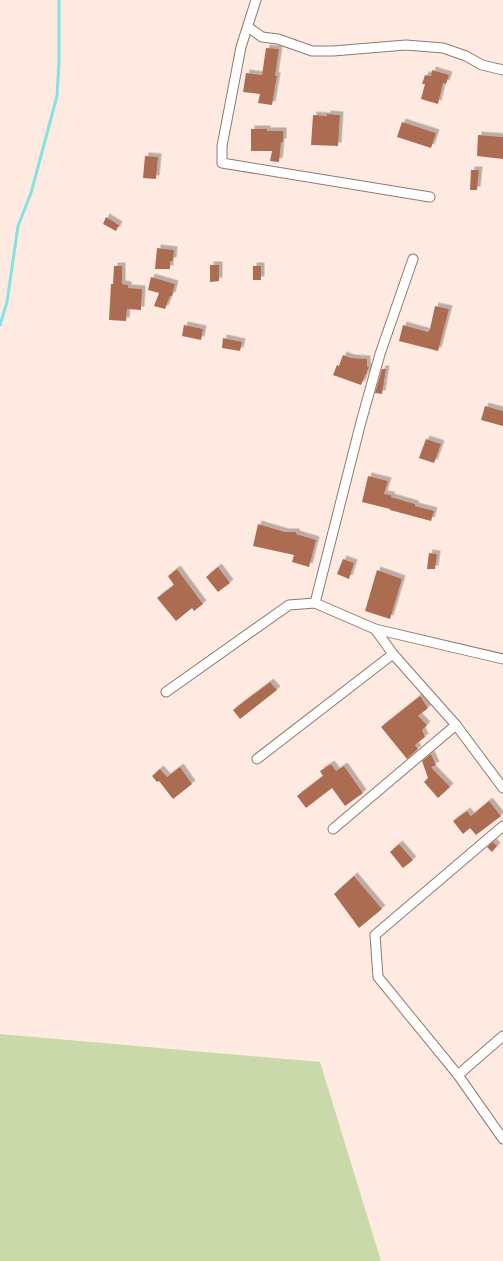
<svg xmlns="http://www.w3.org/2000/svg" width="503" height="1261" font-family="Raleway,sans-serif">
  <defs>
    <filter id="shadow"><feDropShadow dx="3.5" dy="-3.5" stdDeviation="0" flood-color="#0004"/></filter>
  </defs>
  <rect width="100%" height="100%" fill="#ffeae1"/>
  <polygon fill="#cad9a9" points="0,1034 320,1062 381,1261 0,1261"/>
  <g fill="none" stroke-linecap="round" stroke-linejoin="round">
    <polyline stroke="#82e3e5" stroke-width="3" points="0,325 7,302 18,226 31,193 57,96 59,62 59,0"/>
  </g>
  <g fill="#ac6c51" filter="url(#shadow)">
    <polygon points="266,48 279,49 275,76 277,76 272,105 258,103 260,94 243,92 246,73 262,75"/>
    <polygon points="432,70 449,75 446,84 443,83 438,104 421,99 425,84 422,84 425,75 431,76"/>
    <polygon points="327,114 340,115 338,146 311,145 313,115 327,116"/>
    <polygon points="402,122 436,133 431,148 397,137"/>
    <polygon points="251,129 267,129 267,131 283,131 283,142 281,142 279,162 270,161 272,151 251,151"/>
    <polygon points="478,135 503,137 503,159 477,156"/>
    <polygon points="145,156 158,157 156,179 143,178"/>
    <polygon points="471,170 479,170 477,190 470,190"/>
    <polygon points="106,217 119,225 116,231 103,224"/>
    <polygon points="157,248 174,250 173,261 170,261 170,269 155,269"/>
    <polygon points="210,265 219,265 219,281 210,282"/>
    <polygon points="114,266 122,266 122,284 128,285 128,288 142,289 141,310 127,309 126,321 109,320 111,284 113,284"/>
    <rect x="253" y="266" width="8" height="14"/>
    <polygon points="151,277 175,284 172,296 170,296 165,309 154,306 159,293 148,290"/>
    <polygon points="435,306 449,309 438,351 399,341 403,325 428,332 430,329"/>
    <polygon points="184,325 203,329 201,340 182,336"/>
    <polygon points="223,338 242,342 240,351 222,348"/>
    <polygon points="343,355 351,358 367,359 367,367 369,367 361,385 333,375 337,365 339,366"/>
    <polygon points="382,369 386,369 382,394 375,393"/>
    <polygon points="485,406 503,411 503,426 481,420"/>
    <polygon points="426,439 441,444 434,463 419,458"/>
    <polygon points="368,476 388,481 384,494 391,495 391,497 415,504 415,506 434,511 431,521 390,510 390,509 362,502"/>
    <polygon points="258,524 285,532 296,532 296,534 316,540 309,567 292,562 294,555 253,546"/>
    <polygon points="429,553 437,554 435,569 427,569"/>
    <polygon points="343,559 354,563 349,579 337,574"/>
    <polygon points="218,567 230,583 218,592 206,577"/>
    <polygon points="177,569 203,604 194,611 192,608 176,621 157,598 174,585 168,576"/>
    <polygon points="377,570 402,579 390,619 365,611"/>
    <polygon points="270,682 277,690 240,719 233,710"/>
    <polygon points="420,696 428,708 418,716 427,725 422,730 425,737 415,745 418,749 407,759 381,727"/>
    <polygon points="431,754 436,765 431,767 450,787 438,798 424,782 428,778 422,761"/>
    <polygon points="331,764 336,771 344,766 363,793 345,806 332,788 306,808 297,796 323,776 320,771"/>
    <polygon points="180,767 192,784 173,799 159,781 157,782 152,776 160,769 167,777"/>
    <polygon points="489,801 501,816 476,835 470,828 463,834 453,821 467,811 471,816"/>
    <polygon points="493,842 497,846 492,852 487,847"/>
    <polygon points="399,844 413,860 403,868 390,852"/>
    <polygon points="354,876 382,909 359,928 334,894"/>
  </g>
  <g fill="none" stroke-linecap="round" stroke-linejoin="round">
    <g stroke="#907970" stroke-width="11">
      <g id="minor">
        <polyline points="256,0 241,47 222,146 222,163 430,197"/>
        <polyline points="248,27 262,37 278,39 312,51 333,51 406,45 443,48 466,56 482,65 503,70"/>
        <polyline points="413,259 380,354 361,422 315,603 375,629 393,654 456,725 503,788"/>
        <polyline points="375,629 503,659"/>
        <polyline points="166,692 289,605 315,603"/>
        <polyline points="257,759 393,654"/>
        <polyline points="333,829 456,725"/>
        <polyline points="503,1036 458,1075 503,1139"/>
        <polyline points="458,1075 378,977 375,935 503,826"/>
      </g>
    </g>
    <use href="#minor" stroke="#fff" stroke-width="9"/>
  </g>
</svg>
